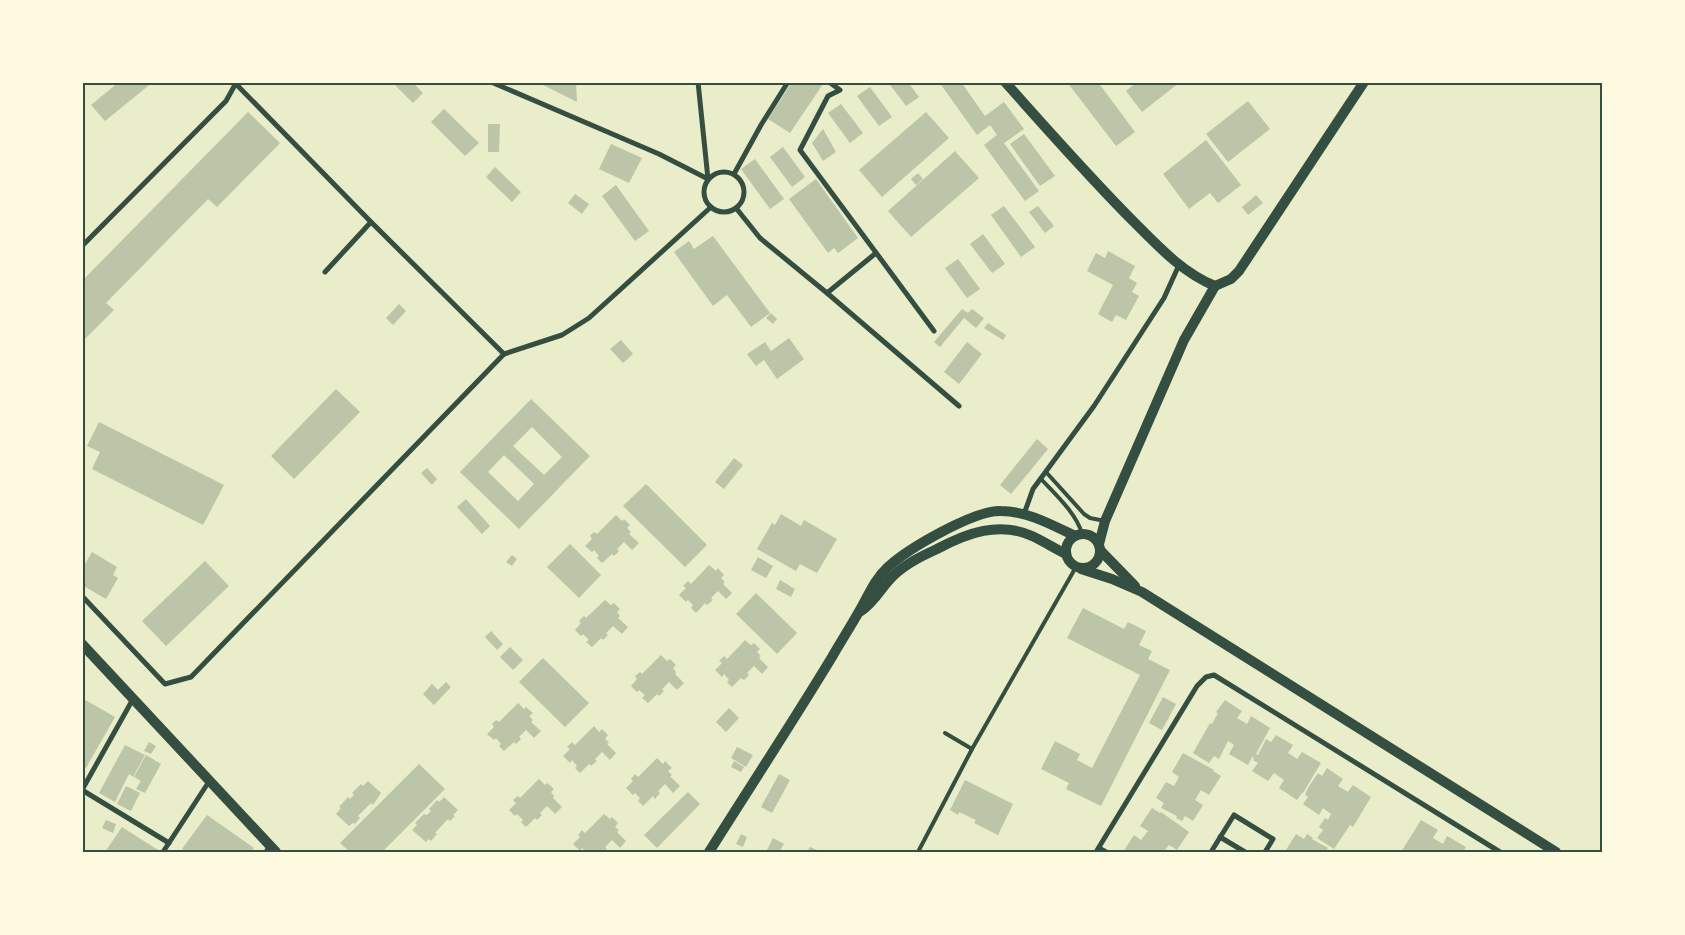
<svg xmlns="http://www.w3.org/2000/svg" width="1685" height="935" font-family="Jost,sans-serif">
  <rect width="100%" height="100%" fill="#e9edc9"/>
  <g fill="#bcc5a7" fill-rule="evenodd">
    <polygon points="119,82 153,82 105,121 91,105"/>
    <polygon points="392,82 412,82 423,93 413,103"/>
    <polygon points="537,82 576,82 577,102"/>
    <polygon points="792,82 820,82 823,84 790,133 768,119"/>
    <polygon points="888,82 908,82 919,97 906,106"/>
    <polygon points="939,82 961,82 985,116 1004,102 1024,129 1004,143 1039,191 1025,201 984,145 997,135 990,125 977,135"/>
    <polygon points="1067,82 1098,82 1135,132 1116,146"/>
    <polygon points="1137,82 1180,82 1142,112 1126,91"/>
    <polygon points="870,87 892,117 879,126 857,96"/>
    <polygon points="1248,101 1270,129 1228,162 1206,134"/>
    <polygon points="841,104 863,133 850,143 828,113"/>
    <polygon points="444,109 479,143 465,156 431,122"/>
    <polygon points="248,112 280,143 217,207 208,199 106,303 114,310 82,342 82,281"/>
    <polygon points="926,112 949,138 882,197 859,170"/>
    <polygon points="488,124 500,124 499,152 488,152"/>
    <polygon points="823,129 836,152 823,161 812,143"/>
    <polygon points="1024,134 1055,176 1040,186 1010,144"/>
    <polygon points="1206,140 1241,185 1218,203 1210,193 1189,209 1163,174"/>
    <polygon points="611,144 642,158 629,183 599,169"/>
    <polygon points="783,147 805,177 792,187 770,157"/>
    <polygon points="955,151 979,178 911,237 888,211"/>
    <polygon points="755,159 784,199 770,209 741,169"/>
    <polygon points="495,167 521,192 512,202 486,177"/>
    <polygon points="918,173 923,179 916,185 911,179"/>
    <polygon points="816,179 858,238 838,253 834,248 828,253 789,199"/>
    <polygon points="616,185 649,231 635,241 602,196"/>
    <polygon points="575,194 589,204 582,214 568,203"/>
    <polygon points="1256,195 1263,203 1248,215 1242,207"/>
    <polygon points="1004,206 1035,247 1021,257 991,215"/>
    <polygon points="1038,206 1054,226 1045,233 1029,212"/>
    <polygon points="983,234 1005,264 992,273 970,244"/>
    <polygon points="713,236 770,313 751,327 727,295 713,306 674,252 689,241 694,249"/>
    <polygon points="1108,251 1135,266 1129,278 1137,283 1132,292 1139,296 1126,320 1116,315 1112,322 1098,314 1113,285 1087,271 1096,253 1105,258"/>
    <polygon points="958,259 980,289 967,298 945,268"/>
    <polygon points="399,304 406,311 393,325 386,318"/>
    <polygon points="962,309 968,313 972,309 984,318 976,328 964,318 940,347 934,342"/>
    <polygon points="771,313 777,319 773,324 766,318"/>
    <polygon points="988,323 1006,335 1003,340 984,328"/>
    <polygon points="789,338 804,359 777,379 764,360 756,366 747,354 765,342 771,351"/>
    <polygon points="621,340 633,354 623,363 610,349"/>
    <polygon points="967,342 982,354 959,384 944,372"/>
    <polygon points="336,389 360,412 294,479 271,456"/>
    <path d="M531,399L590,456L519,529L460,472ZM532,427L562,457L544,475L513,446ZM504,455L534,484L518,501L488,472Z"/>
    <polygon points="99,422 224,485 203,525 92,469 100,452 87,446"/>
    <polygon points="1037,439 1048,449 1011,494 1000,485"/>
    <polygon points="734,458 743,465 724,489 715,482"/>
    <polygon points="427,468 437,479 432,485 421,473"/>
    <polygon points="646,484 707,545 685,567 623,506"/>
    <polygon points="466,499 490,526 482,534 457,507"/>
    <polygon points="781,514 801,526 804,520 837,539 817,573 800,564 796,571 757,549 772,523 775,525"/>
    <polygon points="616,515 622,521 624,519 630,525 627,528 631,532 629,534 639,543 632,550 624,542 617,549 619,551 614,556 612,554 602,563 597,558 599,556 594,550 592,552 585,546 592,539 590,536 594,532 597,534"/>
    <polygon points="570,544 601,575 579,598 547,567"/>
    <polygon points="92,552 117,567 113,575 118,578 106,599 82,585 82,569"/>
    <polygon points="512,555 517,559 512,566 506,562"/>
    <polygon points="758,557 773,566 766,578 751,570"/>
    <polygon points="205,561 229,586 166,646 142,621"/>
    <polygon points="709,565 716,571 718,568 724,575 721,578 725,582 723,584 732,593 726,599 718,591 711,598 713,600 707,605 705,603 696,613 691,608 693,605 688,600 686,602 679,595 686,588 683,586 688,581 691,584"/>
    <polygon points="780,580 795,589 791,597 776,589"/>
    <polygon points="756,593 797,633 777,654 736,614"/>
    <polygon points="605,600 611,605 614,603 620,609 617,612 620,616 618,618 628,627 622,634 613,626 606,633 608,635 603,640 601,638 592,647 586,642 589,640 583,634 581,636 575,630 581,623 579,621 584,616 586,618"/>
    <polygon points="1083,608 1124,629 1128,622 1146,631 1139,645 1152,651 1148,659 1170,670 1101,806 1066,789 1069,783 1041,769 1055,741 1080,754 1077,760 1092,768 1140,675 1067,638"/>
    <polygon points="491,631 503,644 497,650 485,637"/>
    <polygon points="745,640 751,645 754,643 760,649 757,652 761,656 759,658 768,667 762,674 754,666 747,673 749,675 744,680 741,678 732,687 727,682 729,680 724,674 722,677 715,670 722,663 719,661 724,656 727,659"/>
    <polygon points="510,647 523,660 513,670 500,657"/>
    <polygon points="661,655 667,661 670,659 676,665 673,668 676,672 675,674 684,683 677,690 669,682 662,689 664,691 659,696 657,694 648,703 642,698 645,695 639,690 637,692 631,686 637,679 635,676 640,672 642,674"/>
    <polygon points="543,658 589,703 565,727 519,682"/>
    <polygon points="446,682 451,687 434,705 423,694 432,684 438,690"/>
    <polygon points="1163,697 1176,704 1162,730 1149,723"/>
    <polygon points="82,698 115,717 86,768 82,766 82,736 84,732 82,731"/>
    <polygon points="1225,700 1242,711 1237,718 1247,724 1251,716 1270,728 1256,754 1258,755 1266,739 1271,742 1276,735 1293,745 1288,753 1297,759 1302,752 1321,763 1303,793 1302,793 1297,800 1279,788 1284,780 1274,773 1268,781 1252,771 1258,763 1253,760 1254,758 1252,757 1248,765 1229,754 1234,745 1228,741 1219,759 1214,756 1209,763 1193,753 1210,723 1212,724 1218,713 1216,712"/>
    <polygon points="518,703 524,709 526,707 533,713 529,716 533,720 531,722 541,731 534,738 526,730 519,737 521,739 516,744 514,742 504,751 499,746 501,744 496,738 494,740 487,734 494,727 492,724 496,720 499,722"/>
    <polygon points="729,708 739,718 726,732 716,722"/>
    <polygon points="594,726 599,732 602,729 608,735 605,739 609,742 607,744 616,753 610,760 602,752 595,759 597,761 591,766 589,764 580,773 575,768 577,766 572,760 570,763 563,756 570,749 567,747 572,742 575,745"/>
    <polygon points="149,742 156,746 151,754 144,751"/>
    <polygon points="125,745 145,755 133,777 129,774 115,802 99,793"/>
    <polygon points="737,747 753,755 746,767 731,758"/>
    <polygon points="1183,753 1214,770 1213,771 1221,776 1209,795 1201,790 1195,800 1203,805 1193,821 1185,816 1182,821 1176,818 1177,816 1161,808 1164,803 1156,798 1166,782 1174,786 1179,777 1172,772"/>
    <polygon points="146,755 161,764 145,793 136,789 141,781 134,777"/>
    <polygon points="657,758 663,764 665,761 672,768 668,771 672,775 670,776 680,786 673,793 665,784 658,791 660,793 655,799 653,796 643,806 638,801 640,798 635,793 633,795 626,788 633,781 631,779 635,774 638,777"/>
    <polygon points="734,761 744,767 741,772 731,767"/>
    <polygon points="419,764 445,789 382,852 350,852 340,843"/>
    <polygon points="1327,768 1343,779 1338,786 1348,792 1353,785 1371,797 1353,827 1350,825 1334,849 1317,838 1323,830 1319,827 1325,818 1328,820 1331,814 1323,808 1319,815 1303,804 1308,797 1305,795 1308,788 1318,773 1322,776"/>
    <polygon points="779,774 790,780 772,813 761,807"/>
    <polygon points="539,779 545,785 547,783 554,789 551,792 554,796 553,798 562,807 555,814 547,806 540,813 542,815 537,820 535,818 526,827 521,822 523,820 517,814 515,816 509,810 516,803 513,800 518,796 520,798"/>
    <polygon points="965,780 1013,804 998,835 974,823 976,820 959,812 958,815 950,810"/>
    <polygon points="368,781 381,793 373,805 371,803 358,816 360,818 355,824 353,823 349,826 336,814 341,808 339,807 348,797 350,799 354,795 352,793 361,784 363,786"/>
    <polygon points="126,786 140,793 131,811 117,804"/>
    <polygon points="688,792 700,804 657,848 644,835"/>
    <polygon points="444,797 458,810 453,815 455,816 450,821 448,819 435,833 437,834 431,841 429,839 426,842 412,830 417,825 415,823 424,814 427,815 431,811 429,809 437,800 439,802"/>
    <polygon points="1152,808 1160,813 1161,812 1189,832 1177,850 1169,845 1165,850 1168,852 1123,852 1134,835 1141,840 1148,831 1140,826"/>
    <polygon points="604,814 610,819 612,817 618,823 615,827 619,830 617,832 626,841 620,848 612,840 605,847 607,849 603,852 586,852 582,848 580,851 573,844 580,837 578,835 582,830 585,833"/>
    <polygon points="207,815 254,848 251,852 188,852 182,849"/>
    <polygon points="106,820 116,824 113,833 102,828"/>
    <polygon points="1421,820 1438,830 1433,838 1443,844 1447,836 1466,847 1463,852 1401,852"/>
    <polygon points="122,827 158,850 156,852 105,852"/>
    <polygon points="741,834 747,837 743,847 736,844"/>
    <polygon points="1296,834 1304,839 1307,834 1313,838 1312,839 1328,848 1325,852 1290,852 1286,850"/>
    <polygon points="773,838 784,844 779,852 766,852"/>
    <polygon points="810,847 822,852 807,852"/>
  </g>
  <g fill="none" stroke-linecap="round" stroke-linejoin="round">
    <g stroke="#344e41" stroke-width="4">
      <polyline points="1046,472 1084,514 1090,518 1105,521"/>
      <path d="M1041,479C1055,494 1077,514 1082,534"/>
      <polyline points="945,733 972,749"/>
      <polyline points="918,852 972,749 1076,567"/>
    </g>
    <g stroke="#344e41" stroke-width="5">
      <polyline points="234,82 371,222 504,354 562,335 589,318 711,207"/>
      <polyline points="491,82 659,154 708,179"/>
      <polyline points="698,82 708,179"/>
      <polyline points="829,82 840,90 828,96 800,150 934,331"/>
      <circle cx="724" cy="192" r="20"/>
      <polyline points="734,174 761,125 788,82"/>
      <polyline points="736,208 760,238 827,293 959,406"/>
      <polyline points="82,246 226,101 236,83"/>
      <polyline points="325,272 371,222"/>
      <polyline points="827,293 876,253"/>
      <polyline points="1024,514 1033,489 1094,406 1164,298 1179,265"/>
      <polyline points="82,596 165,684 191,677 504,354"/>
      <polyline points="82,790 133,699"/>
      <polyline points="82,790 169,843"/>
      <polyline points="1220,837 1245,852"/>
      <polyline points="1099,848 1106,852"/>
      <polyline points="163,852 210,780"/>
      <polyline points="266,852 270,846"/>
      <polyline points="1096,852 1197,686 1206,677 1214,675 1500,852"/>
      <polyline points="1211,852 1234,815 1273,839 1265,852"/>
    </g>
    <g stroke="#344e41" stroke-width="10">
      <path d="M1005,82C1048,130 1090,178 1135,223C1159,247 1183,273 1215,286L1231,279L1239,271L1364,82"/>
      <circle cx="1083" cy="551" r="17"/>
      <polyline points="1099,544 1105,521 1184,340 1215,286"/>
      <polyline points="1100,550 1135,586"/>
      <polyline points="1081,569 1112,579 1142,592 1556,852"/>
      <path d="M861,611C875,602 882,586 894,575C907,563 922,556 937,549C967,533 999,521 1032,536C1043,541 1054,548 1066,554"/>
      <polyline points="82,644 276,852"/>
      <path d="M709,852C750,787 792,723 832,657C840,643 849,629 857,615C867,599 873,581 887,568C907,549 974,510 1001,511C1027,511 1052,525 1075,536"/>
    </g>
  </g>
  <rect width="1685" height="935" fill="none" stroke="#fefae0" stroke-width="168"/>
  <rect x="84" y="84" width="1517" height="767" fill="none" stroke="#344e41" stroke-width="2"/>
</svg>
